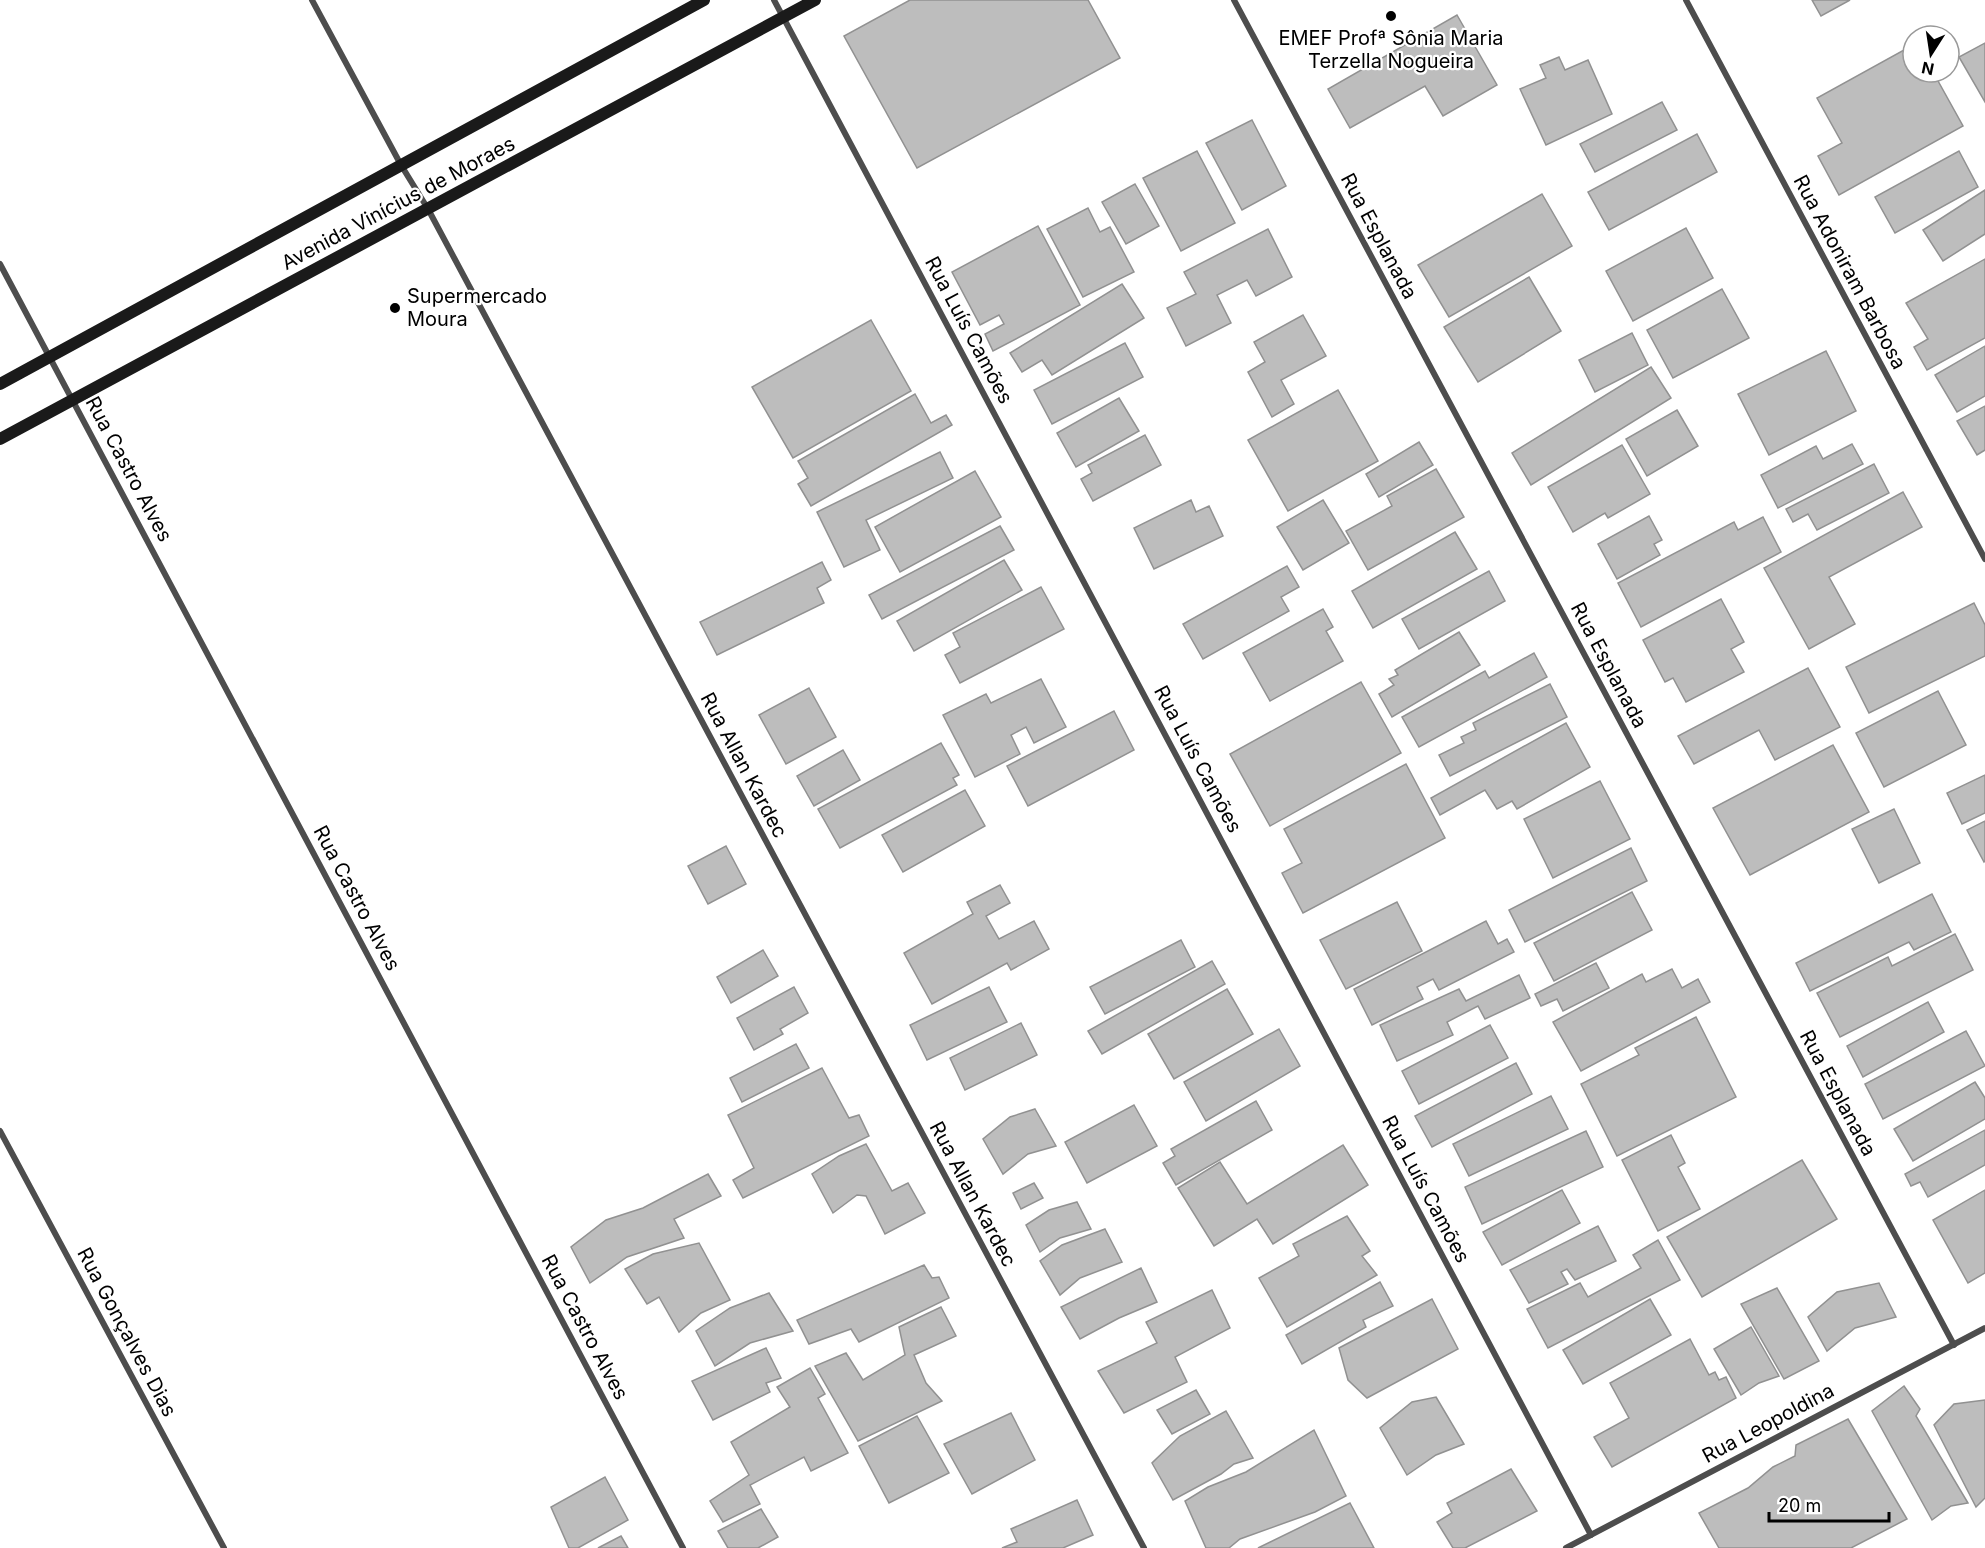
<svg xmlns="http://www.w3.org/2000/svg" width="1985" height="1548" font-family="Inter,sans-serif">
  <rect width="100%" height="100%" fill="#fff"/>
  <g fill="#bdbdbd" stroke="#919191" stroke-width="1.5">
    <polygon points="910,0 1088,0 1120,58 917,168 844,36"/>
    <polygon points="1812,0 1850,0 1821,16"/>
    <polygon points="1457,15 1497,85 1443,116 1425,86 1350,128 1328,89"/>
    <polygon points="1985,43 1985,102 1959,57"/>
    <polygon points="1913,45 1913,72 1933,72 1963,126 1839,195 1818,156 1842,143 1817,98"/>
    <polygon points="1559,57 1565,70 1588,60 1612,114 1546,145 1520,89 1546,78 1540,65"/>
    <polygon points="1662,102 1677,130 1595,172 1580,144"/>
    <polygon points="1252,120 1286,186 1242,210 1206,143"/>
    <polygon points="1697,134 1717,172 1609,230 1588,192"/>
    <polygon points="1197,151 1235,223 1181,251 1143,178"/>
    <polygon points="1959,151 1978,187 1895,233 1875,197"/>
    <polygon points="1135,184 1159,226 1126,244 1102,202"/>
    <polygon points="1985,190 1985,234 1943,261 1923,230"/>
    <polygon points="1542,194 1572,246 1449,317 1418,265"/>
    <polygon points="1088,208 1100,232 1110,227 1134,272 1083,297 1047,229"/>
    <polygon points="1038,226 1080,305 993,351 985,334 1004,324 999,315 980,325 952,272"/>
    <polygon points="1686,228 1713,278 1633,321 1606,271"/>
    <polygon points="1268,229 1292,277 1256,296 1247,280 1217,295 1231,323 1186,346 1167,308 1196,294 1184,272"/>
    <polygon points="1985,259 1985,338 1927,370 1914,347 1928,339 1906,303"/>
    <polygon points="1529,277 1561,331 1478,382 1444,327"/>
    <polygon points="1122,284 1144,318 1052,375 1042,360 1022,372 1010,353"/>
    <polygon points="1722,289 1749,338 1673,378 1647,330"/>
    <polygon points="1303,315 1326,356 1281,380 1294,404 1272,417 1248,372 1265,362 1254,342"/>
    <polygon points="871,320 911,391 793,458 752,387"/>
    <polygon points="1632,333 1648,365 1595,392 1579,360"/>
    <polygon points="1125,343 1143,377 1052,424 1034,390"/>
    <polygon points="1985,346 1985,396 1957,412 1935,375"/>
    <polygon points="1826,351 1856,411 1769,455 1738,394"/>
    <polygon points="1651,367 1671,398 1531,485 1512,453"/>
    <polygon points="1338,390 1378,461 1288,511 1248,440"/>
    <polygon points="915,394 931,423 946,415 952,425 811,506 798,484 808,478 798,461"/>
    <polygon points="1119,398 1139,431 1076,467 1057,433"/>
    <polygon points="1985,406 1985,450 1977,455 1957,421"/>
    <polygon points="1677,410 1698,446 1647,476 1626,439"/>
    <polygon points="1145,435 1161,465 1093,501 1081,479 1092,473 1088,465"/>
    <polygon points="1419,442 1433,465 1379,497 1366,474"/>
    <polygon points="1852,444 1863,464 1778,508 1761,475 1816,446 1823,459"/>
    <polygon points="1622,445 1650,494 1608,518 1605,513 1573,532 1548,487"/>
    <polygon points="940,452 953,478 866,520 880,550 844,567 817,512"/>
    <polygon points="1874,464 1889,493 1817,530 1808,514 1793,522 1786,509"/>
    <polygon points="1436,469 1464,517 1368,570 1346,531 1392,506 1387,496"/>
    <polygon points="975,471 1001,517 900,572 875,527"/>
    <polygon points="1903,492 1922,527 1829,577 1855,624 1809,649 1764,568"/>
    <polygon points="1191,500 1196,512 1209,506 1223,536 1154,569 1134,528"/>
    <polygon points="1323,500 1349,543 1303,570 1277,527"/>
    <polygon points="1649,516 1662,540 1654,544 1660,555 1617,579 1598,544"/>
    <polygon points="1763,517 1781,552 1641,627 1618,583 1734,522 1738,530"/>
    <polygon points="1000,526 1014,550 882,619 869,595"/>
    <polygon points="1455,532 1477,569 1373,628 1352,591"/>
    <polygon points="1004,560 1022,590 914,651 897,621"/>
    <polygon points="822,562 831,580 817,588 824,603 717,655 700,622"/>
    <polygon points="1287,566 1299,587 1281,597 1289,611 1203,659 1183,624"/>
    <polygon points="1489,571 1505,601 1419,649 1402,619"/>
    <polygon points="1041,587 1064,629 960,683 945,655 960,647 953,633"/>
    <polygon points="1721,599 1744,642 1731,649 1744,672 1686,702 1673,678 1665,682 1643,640"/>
    <polygon points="1974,603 1985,625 1985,656 1869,713 1846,667"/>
    <polygon points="1323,609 1333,627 1326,631 1343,661 1270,701 1243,653"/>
    <polygon points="1459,632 1480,665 1392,717 1379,694 1394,685 1389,679 1398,675 1395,670"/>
    <polygon points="1534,653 1547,677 1419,747 1402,717 1485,671 1489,678"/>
    <polygon points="1808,668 1840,727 1775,760 1759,730 1694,764 1678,736"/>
    <polygon points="1041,679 1066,727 1034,743 1026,727 1011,735 1020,754 975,777 943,715 986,694 991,703"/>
    <polygon points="1361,682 1401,753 1270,826 1230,754"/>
    <polygon points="1550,684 1567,717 1450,776 1439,755 1464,743 1461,737 1476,730 1473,723"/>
    <polygon points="809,688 836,737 786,764 759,715"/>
    <polygon points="1938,691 1966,745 1884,787 1856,733"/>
    <polygon points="1114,711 1134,750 1028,806 1007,766"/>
    <polygon points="1566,723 1590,767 1517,809 1512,801 1497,809 1485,790 1440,815 1431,798"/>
    <polygon points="941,743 959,775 953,778 957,785 840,848 818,809"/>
    <polygon points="1833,745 1869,812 1750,875 1713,808"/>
    <polygon points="843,750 860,780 814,806 797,776"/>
    <polygon points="1406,764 1445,838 1303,913 1282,873 1302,863 1284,829"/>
    <polygon points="1985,775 1985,813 1962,824 1947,793"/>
    <polygon points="1600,781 1630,839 1553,878 1524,819"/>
    <polygon points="965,790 985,826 903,872 882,835"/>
    <polygon points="1894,809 1920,863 1879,883 1852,829"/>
    <polygon points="1985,821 1985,861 1984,862 1967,830"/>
    <polygon points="726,846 746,884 708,904 688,866"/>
    <polygon points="1631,848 1647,881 1525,942 1509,910"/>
    <polygon points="1000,885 1010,903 986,916 999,939 1034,921 1049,949 1011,970 1007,963 932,1004 904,953 973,914 967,902"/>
    <polygon points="1632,892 1652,930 1554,981 1534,943"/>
    <polygon points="1932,894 1951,932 1914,950 1909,942 1810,991 1796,963"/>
    <polygon points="1397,902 1422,951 1346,989 1320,940"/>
    <polygon points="1486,921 1498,944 1507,939 1514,952 1439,990 1433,979 1417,987 1423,999 1372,1025 1354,989"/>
    <polygon points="1955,934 1973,970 1840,1037 1817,993 1888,957 1892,966"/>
    <polygon points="1181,940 1195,967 1105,1014 1090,987"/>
    <polygon points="763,950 778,976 731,1003 717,977"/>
    <polygon points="1212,961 1225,984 1102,1054 1088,1031"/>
    <polygon points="1596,963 1609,988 1563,1011 1557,999 1541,1006 1535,994"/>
    <polygon points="1672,969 1682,988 1698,979 1710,1002 1581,1071 1553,1022 1642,974 1646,982"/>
    <polygon points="1519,975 1530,998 1485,1019 1478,1006 1447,1022 1453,1035 1397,1061 1380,1025 1459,989 1466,1001"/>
    <polygon points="794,987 808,1013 780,1029 783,1034 754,1050 737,1018"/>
    <polygon points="989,987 1007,1022 927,1060 910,1025"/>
    <polygon points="1227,989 1253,1034 1174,1079 1148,1034"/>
    <polygon points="1928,1002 1944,1032 1863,1077 1847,1046"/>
    <polygon points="1696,1017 1736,1097 1617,1156 1581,1084 1639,1055 1635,1048"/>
    <polygon points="1021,1023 1037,1055 965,1090 950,1058"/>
    <polygon points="1490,1025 1508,1058 1419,1104 1402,1071"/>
    <polygon points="1279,1029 1300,1066 1206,1121 1184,1082"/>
    <polygon points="1966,1031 1985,1066 1883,1119 1865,1084"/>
    <polygon points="796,1044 809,1068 742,1102 730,1078"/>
    <polygon points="1516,1063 1532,1094 1432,1147 1415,1116"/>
    <polygon points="822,1068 849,1118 859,1115 869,1136 743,1198 733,1180 754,1168 728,1115"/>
    <polygon points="1975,1082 1985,1098 1985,1119 1913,1161 1894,1129"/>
    <polygon points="1551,1096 1568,1129 1469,1176 1453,1144"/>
    <polygon points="1256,1101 1272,1130 1176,1185 1163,1163 1175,1156 1171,1149"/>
    <polygon points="1134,1105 1157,1146 1087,1183 1065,1142"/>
    <polygon points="1035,1109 1056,1146 1028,1154 1003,1174 983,1139 1010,1117"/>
    <polygon points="1985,1130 1985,1165 1928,1197 1920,1182 1911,1186 1905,1174"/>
    <polygon points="1586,1131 1603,1167 1482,1224 1465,1187"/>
    <polygon points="1671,1135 1685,1163 1678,1167 1700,1209 1658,1231 1622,1160"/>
    <polygon points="866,1144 892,1191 908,1183 925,1213 885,1234 866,1196 857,1195 833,1213 812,1174 839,1156"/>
    <polygon points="1343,1145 1368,1185 1273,1244 1257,1219 1214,1246 1178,1188 1220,1162 1247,1204"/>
    <polygon points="1802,1160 1837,1219 1702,1297 1667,1237"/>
    <polygon points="708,1174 721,1196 674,1219 684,1238 627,1257 590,1283 571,1247 606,1220 643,1208"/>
    <polygon points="1034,1183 1043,1198 1021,1209 1013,1193"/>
    <polygon points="1562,1190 1580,1223 1502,1265 1483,1232"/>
    <polygon points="1985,1190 1985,1273 1968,1283 1933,1220"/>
    <polygon points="1077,1202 1091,1229 1060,1238 1040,1252 1026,1225 1049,1210"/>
    <polygon points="1347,1216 1370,1251 1362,1256 1377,1275 1287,1327 1259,1278 1299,1256 1293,1244"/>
    <polygon points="1598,1226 1616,1261 1575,1280 1567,1269 1561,1272 1568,1284 1529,1303 1510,1270"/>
    <polygon points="1105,1229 1122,1262 1080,1278 1060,1295 1040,1261 1062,1245"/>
    <polygon points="1658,1240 1680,1280 1548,1348 1527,1309 1580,1283 1588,1297 1641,1268 1633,1255"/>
    <polygon points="699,1243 730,1300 701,1313 679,1332 659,1297 647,1304 625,1269 653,1254"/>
    <polygon points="924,1265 932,1278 939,1277 949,1298 859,1342 851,1329 809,1344 797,1320"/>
    <polygon points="1141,1268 1157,1302 1119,1318 1080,1339 1061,1307"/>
    <polygon points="1380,1282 1393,1306 1363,1320 1366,1327 1302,1364 1286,1335"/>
    <polygon points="1879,1283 1896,1317 1855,1328 1827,1351 1808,1317 1837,1292"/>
    <polygon points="1777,1288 1819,1361 1784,1379 1741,1304"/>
    <polygon points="1212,1290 1230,1328 1175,1357 1187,1382 1124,1413 1098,1371 1157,1343 1146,1322"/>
    <polygon points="769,1293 793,1331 750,1343 715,1366 696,1331 730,1308"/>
    <polygon points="1432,1299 1458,1349 1367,1398 1348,1380 1339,1348"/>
    <polygon points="1650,1299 1671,1335 1583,1384 1563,1350"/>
    <polygon points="941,1307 956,1336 914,1355 926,1383 942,1401 858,1441 815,1366 846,1353 863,1380 905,1355 899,1327"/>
    <polygon points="1751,1327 1779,1376 1759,1383 1741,1395 1714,1349"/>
    <polygon points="1690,1339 1709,1375 1715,1372 1719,1380 1726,1377 1736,1398 1612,1467 1594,1437 1629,1418 1610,1383"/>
    <polygon points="766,1348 781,1378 766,1383 770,1392 713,1420 692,1381"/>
    <polygon points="810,1368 825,1394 818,1398 848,1453 811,1471 804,1457 750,1485 760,1504 723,1522 710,1501 749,1475 731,1442 790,1407 777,1387"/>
    <polygon points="1904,1386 1920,1409 1916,1416 1968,1503 1951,1506 1932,1520 1872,1411"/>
    <polygon points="1196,1390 1210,1414 1172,1434 1157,1410"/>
    <polygon points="1436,1397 1464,1444 1436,1455 1407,1475 1380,1428 1412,1402"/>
    <polygon points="1985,1400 1985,1498 1976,1507 1934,1425 1954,1404"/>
    <polygon points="1226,1411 1253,1458 1234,1464 1221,1474 1173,1500 1152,1463 1180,1436"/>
    <polygon points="1011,1413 1035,1460 972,1494 944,1444"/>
    <polygon points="917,1416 949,1473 889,1503 859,1446"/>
    <polygon points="1848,1419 1907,1519 1851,1548 1719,1548 1699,1513 1748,1488 1773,1467 1795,1456 1796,1445"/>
    <polygon points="1314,1430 1346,1496 1315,1512 1240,1539 1229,1548 1206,1548 1185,1501 1208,1487 1246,1472"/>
    <polygon points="1511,1469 1537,1511 1465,1548 1453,1548 1437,1522 1452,1513 1447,1503"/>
    <polygon points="605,1477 628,1520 578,1548 569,1548 551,1507"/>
    <polygon points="1077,1500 1093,1535 1063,1548 1002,1548 1017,1542 1011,1529"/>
    <polygon points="1350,1503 1374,1548 1258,1548"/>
    <polygon points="761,1509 778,1537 758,1548 728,1548 718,1531"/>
    <polygon points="621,1536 628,1548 598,1548"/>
  </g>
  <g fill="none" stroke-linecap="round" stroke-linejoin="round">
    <g stroke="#4d4d4d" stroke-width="6">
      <polyline points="312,0 401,165 428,209 1144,1548"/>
      <polyline points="774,0 1591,1535"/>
      <polyline points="1234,0 1954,1345"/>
      <polyline points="1686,0 1985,559"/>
      <polyline points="0,264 683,1548"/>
      <polyline points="0,1131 224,1548"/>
      <polyline points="1566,1548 1985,1328"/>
    </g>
    <g stroke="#1a1a1a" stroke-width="12">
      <polyline points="0,384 704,0"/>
      <polyline points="0,439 815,0"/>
    </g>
  </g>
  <g fill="#000" stroke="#fff" stroke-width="2">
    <circle cx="1391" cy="16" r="6"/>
    <circle cx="395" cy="308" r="6"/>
  </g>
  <g text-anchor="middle" stroke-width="4.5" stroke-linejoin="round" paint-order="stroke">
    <g font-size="20" fill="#000" stroke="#fff">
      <text x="1391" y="45">EMEF Profª Sônia Maria<tspan x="1391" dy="23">Terzella Nogueira</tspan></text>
      <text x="407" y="303" text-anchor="start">Supermercado<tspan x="407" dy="23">Moura</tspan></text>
    </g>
    <g font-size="20" fill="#000" stroke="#fff">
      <text transform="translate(398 203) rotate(-28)" y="7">Avenida Vinícius de Moraes</text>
      <text transform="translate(1379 236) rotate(62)" y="7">Rua Esplanada</text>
      <text transform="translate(1850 272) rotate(62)" y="7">Rua Adoniram Barbosa</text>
      <text transform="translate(969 330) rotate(62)" y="7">Rua Luís Camões</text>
      <text transform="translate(129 469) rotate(62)" y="7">Rua Castro Alves</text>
      <text transform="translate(1609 665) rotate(62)" y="7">Rua Esplanada</text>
      <text transform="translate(1198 759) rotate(62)" y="7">Rua Luís Camões</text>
      <text transform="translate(744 765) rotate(62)" y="7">Rua Allan Kardec</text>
      <text transform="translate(357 898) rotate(62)" y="7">Rua Castro Alves</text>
      <text transform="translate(1838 1093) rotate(62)" y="7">Rua Esplanada</text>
      <text transform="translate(1426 1189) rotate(62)" y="7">Rua Luís Camões</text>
      <text transform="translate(973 1194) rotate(62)" y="7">Rua Allan Kardec</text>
      <text transform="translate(585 1327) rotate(62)" y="7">Rua Castro Alves</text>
      <text transform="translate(127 1332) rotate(62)" y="7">Rua Gonçalves Dias</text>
      <text transform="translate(1768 1423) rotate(-28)" y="7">Rua Leopoldina</text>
    </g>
  </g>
  <g transform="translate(1931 54) rotate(192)"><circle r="28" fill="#ffffff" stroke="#999999" stroke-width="1.5"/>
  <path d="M0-4.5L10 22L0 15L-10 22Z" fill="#000000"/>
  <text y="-9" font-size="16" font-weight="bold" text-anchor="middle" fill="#000000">N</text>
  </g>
  <path d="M1769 1512v9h120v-9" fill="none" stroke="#000000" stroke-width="3"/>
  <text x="1778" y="1512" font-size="18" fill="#000000" stroke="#ffffff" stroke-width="4.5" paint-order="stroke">20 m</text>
</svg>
